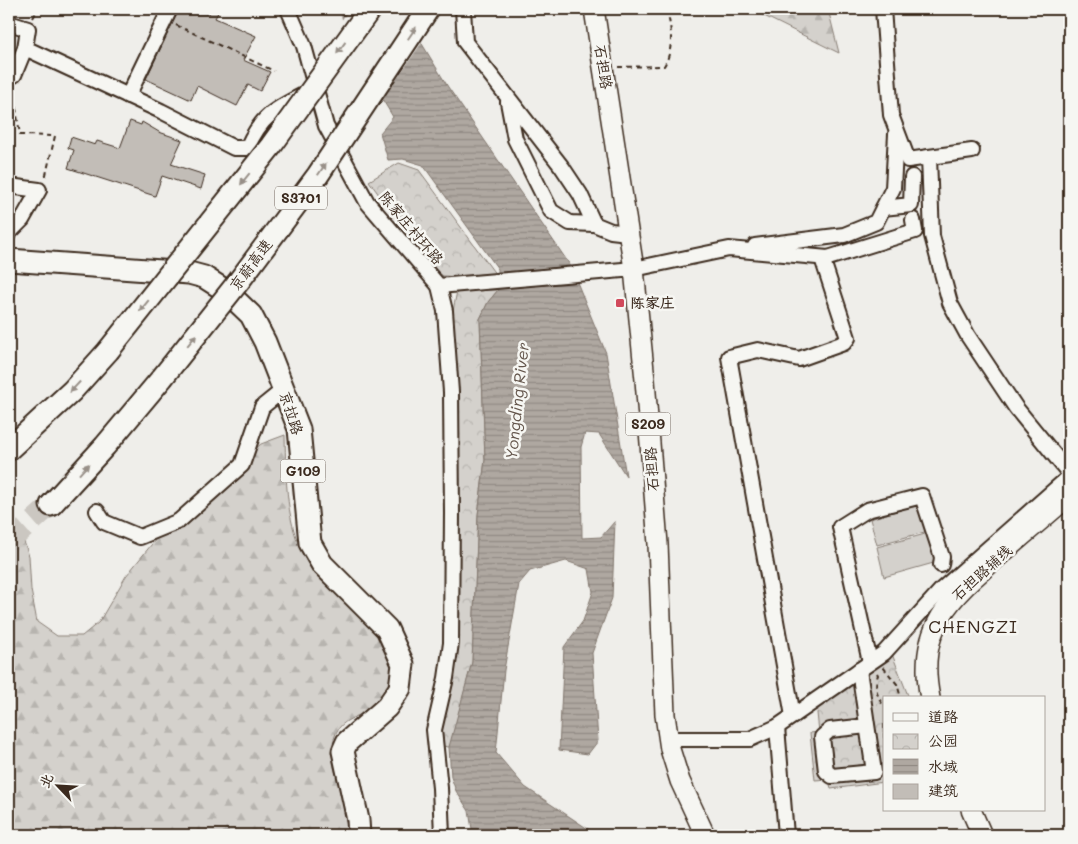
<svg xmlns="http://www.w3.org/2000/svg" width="1078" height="844" font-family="Mali,'LXGW WenKai TC',sans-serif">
  <defs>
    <pattern id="forest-firs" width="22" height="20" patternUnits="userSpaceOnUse" patternTransform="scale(1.25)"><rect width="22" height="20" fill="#d4d1cc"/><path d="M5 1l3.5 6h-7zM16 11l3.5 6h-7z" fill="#b7b4af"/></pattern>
    <pattern id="park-crowns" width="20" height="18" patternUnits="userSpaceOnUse" patternTransform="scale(1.25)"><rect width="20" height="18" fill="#d4d1cc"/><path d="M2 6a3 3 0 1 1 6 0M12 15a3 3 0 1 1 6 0" fill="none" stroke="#b7b4af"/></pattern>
    <pattern id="water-rules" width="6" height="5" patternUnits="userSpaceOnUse" patternTransform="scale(1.25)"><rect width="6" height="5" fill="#afa8a1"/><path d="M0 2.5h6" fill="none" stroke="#908983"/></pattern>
  </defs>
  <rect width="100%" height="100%" fill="#efeeea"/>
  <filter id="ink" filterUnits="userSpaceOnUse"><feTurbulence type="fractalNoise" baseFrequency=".02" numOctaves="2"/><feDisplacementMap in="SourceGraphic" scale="10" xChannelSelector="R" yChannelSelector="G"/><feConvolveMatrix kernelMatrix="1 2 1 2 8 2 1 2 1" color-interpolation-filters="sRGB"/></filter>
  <g filter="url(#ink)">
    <g fill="#d4d1cc" stroke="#887e75">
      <polygon points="919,504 928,531 877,545 870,519"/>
      <polygon points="929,533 937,562 884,577 877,547"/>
    </g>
    <g fill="url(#forest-firs)" stroke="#887e75">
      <polygon points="750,9 828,9 839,53"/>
      <path d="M285,435C286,479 285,525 308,564C320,585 343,597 362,611C374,621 384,637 390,651C393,656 397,663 397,669C396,720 347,707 336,733C321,768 355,800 349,835H9V529L22,536L29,556L31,590L37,622L57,636H82L99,622L126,576L169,523L261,444Z"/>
    </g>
    <g fill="url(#park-crowns)" stroke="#887e75">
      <polygon points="399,163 419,170 496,275 470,278 443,276 431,266 369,181"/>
      <polygon points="498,290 488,302 480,319 485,460 478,515 472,662 451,743 449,747 435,745 454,675 457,616 458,476 456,349 452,316 457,291"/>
      <polygon points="892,654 909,698 884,698 884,782 831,789 829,779 815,780 810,733 819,732 817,713 820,702"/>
    </g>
    <polygon fill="url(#water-rules)" stroke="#81766d" points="341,9 401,9 448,87 570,265 606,353 626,476 599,434 585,433 581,447 582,538 601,537 615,521 612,598 592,653 598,741 588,754 559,750 564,647 583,621 593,592 589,569 566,561 530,571 519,584 504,670 496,753 525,787 597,835 473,835 469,811 456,791 451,777 449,747 472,662 478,515 485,460 480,319 488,302 498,290 498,269 423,165 403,159 388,160 380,133 393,117 345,37"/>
    <polygon fill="#efeeea" points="350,9 404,9 423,41 381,102 342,38 340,22"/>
    <g fill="#c2bdb7" stroke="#3b2a1e">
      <polygon points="179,9 197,9 209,14 212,9 220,9 215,18 256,36 243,60 270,72 260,91 248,85 237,106 197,86 191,100 146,79"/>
      <polygon points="130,121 141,125 142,122 159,132 182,140 171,164 205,175 201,189 162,176 155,196 68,168 74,150 68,148 71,137 95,145 97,141 120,148"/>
    </g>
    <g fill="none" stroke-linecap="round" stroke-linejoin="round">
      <polyline stroke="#cbc7c1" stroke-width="21" stroke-dasharray="21 11" stroke-linecap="butt" points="9,542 51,505"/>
      <g stroke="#3b2a1e" stroke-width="18">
        <g id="minor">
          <polyline points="288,9 304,46 326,126 367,202 439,286 634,269 729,249 828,258 915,231 913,220"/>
          <polyline points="463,9 465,42 562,167 580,194 594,224 611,231 628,233"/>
          <polyline points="883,9 891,115 908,160 929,157 932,236 950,303 968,336 1016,408 1069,473"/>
          <path d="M9,23L28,29L25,48L161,111L234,148H247C261,116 275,109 305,94"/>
          <polyline points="14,75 25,48"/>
          <polyline points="128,96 170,9"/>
          <polyline points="508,102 515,139 551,211 570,223 594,224"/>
          <polyline points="929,157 972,151"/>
          <polyline points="9,186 39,190 22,220 9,233"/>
          <polyline points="883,208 911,205 912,177"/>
          <polyline points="755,246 844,235 876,222 893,188 896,134"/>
          <polyline points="439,286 445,311 451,392 452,513 451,643 446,678 434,730 440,788 442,835"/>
          <polyline points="97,511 104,522 140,537 179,521 242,465 262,407 283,390"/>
          <polyline points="870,662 840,527 867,510 922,496 942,557 941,565"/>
          <polyline points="859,670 874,772 832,776 826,771 822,737 830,730 867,726"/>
          <polyline points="793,716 729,357 758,350 799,359 844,343 848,338 822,258"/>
          <polyline points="777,727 786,835"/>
          <polyline points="669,739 750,739 777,727 884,653 942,589 1069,477"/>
        </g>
      </g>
      <g stroke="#3b2a1e" stroke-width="22">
        <g id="major">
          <polyline points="594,9 634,269 645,380 658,544 665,715 670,749 680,781 705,835"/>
          <path d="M930,698C916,628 950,598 999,556C1022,536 1046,516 1069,496"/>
          <polyline points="971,810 982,835"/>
        </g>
      </g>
      <g stroke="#3b2a1e" stroke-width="25">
        <g id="highway">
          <polyline points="9,260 189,273 204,277 226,291 251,315 265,342 299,429 310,543 322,564 387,629 403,664 400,688 387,707 347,742 343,751 358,820 359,835"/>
          <polyline points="9,449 72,391 108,351"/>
          <polyline points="51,505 105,446 162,378"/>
        </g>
      </g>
      <g stroke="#3b2a1e" stroke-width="2" stroke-dasharray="5 4" stroke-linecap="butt">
        <polyline points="33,18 38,9"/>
        <polyline points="176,25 274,71"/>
        <path d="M618,67L664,66C674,50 672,26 666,9"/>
        <polyline points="9,91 15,102 20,135 55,136 45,179"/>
        <polyline points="883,667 897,684 901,698"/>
        <path d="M877,673L878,675C874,684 877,699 884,706"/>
        <polyline points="884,724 884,739"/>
      </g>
      <use href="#minor" stroke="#f6f6f2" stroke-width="14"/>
      <use href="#major" stroke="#f6f6f2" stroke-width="19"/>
      <use href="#highway" stroke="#f6f6f2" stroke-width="21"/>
      <g stroke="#3b2a1e" stroke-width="25" stroke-linecap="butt">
        <g id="highway-bridge">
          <polyline points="108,351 271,146 370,9"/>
          <polyline points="162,378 239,281 318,175 428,9"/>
        </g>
      </g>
      <use href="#highway-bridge" stroke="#f6f6f2" stroke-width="21"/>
    </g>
    <defs><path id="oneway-solid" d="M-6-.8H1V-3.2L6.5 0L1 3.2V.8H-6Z" transform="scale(1.25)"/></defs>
    <g fill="#989088">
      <use href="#oneway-solid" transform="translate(412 33) rotate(-56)"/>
      <use href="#oneway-solid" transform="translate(341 48) rotate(126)"/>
      <use href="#oneway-solid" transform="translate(322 169) rotate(-56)"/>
      <use href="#oneway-solid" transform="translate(245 179) rotate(128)"/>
      <use href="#oneway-solid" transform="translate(144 306) rotate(129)"/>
      <use href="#oneway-solid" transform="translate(192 340) rotate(-51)"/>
      <use href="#oneway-solid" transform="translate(75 387) rotate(133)"/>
      <use href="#oneway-solid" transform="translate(84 469) rotate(-48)"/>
    </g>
  </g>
  <rect fill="#d1495b" stroke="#f6f6f2" stroke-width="2" x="615" y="298" width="10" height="10" rx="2.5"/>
  <g text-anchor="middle" stroke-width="5" stroke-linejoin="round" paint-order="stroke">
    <g fill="#f6f6f2" stroke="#73675e" stroke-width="1">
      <rect x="275" y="186.5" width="52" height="23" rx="4"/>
      <rect x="625.5" y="412.5" width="45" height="23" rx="4"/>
      <rect x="280.5" y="459.5" width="45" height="23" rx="4"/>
    </g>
    <g font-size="14" font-weight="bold" fill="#3b2a1e">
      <text x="301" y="203">S3701</text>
      <text x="648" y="429">S209</text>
      <text x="303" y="476">G109</text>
    </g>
    <g font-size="15" fill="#3b2a1e" stroke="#f6f6f2">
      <text transform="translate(603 67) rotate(81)" y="5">石担路</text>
      <text transform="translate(411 228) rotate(50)" y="5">陈家庄村环路</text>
      <text transform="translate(251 265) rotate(-53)" y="5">京蔚高速</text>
      <text transform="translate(291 413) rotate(72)" y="5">京拉路</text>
      <text transform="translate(652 469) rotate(-94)" y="5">石担路</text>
      <text transform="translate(982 573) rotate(-42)" y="5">石担路辅线</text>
    </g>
    <g font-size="15" font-weight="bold" fill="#3b2a1e" stroke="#f6f6f2" text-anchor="start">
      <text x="630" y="308">陈家庄</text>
    </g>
    <g font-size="16" font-style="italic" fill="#64564c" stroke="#f6f6f2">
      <text transform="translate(517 401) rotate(-84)" y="6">Yongding River</text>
    </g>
    <g font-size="18" letter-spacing="1" fill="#3b2a1e" stroke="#f6f6f2">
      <text x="973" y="633">CHENGZI</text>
    </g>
  </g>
  <rect width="1078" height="844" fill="none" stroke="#f6f6f2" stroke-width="30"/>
  <rect x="15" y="15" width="1048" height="814" fill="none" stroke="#3b2a1e" stroke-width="2" filter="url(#ink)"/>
  <rect x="883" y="696" width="162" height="115" fill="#f6f6f2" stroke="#aba49d"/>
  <rect x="893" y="713" width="25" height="8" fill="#f6f6f2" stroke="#aba49d"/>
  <text x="928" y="722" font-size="15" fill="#3b2a1e">道路</text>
  <rect x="893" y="734" width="25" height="15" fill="url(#park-crowns)" stroke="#aba49d"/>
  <text x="928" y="746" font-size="15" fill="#3b2a1e">公园</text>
  <rect x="893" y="759" width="25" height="15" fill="url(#water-rules)" stroke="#aba49d"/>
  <text x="928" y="772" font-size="15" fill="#3b2a1e">水域</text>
  <rect x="893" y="784" width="25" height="15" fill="#c2bdb7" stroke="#aba49d"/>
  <text x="928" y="796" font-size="15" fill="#3b2a1e">建筑</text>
  <g transform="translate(58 786) rotate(295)" stroke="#f6f6f2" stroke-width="4" paint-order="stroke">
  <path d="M0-4L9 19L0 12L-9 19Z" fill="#3b2a1e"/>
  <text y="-8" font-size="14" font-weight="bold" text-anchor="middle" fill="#3b2a1e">北</text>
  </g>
</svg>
